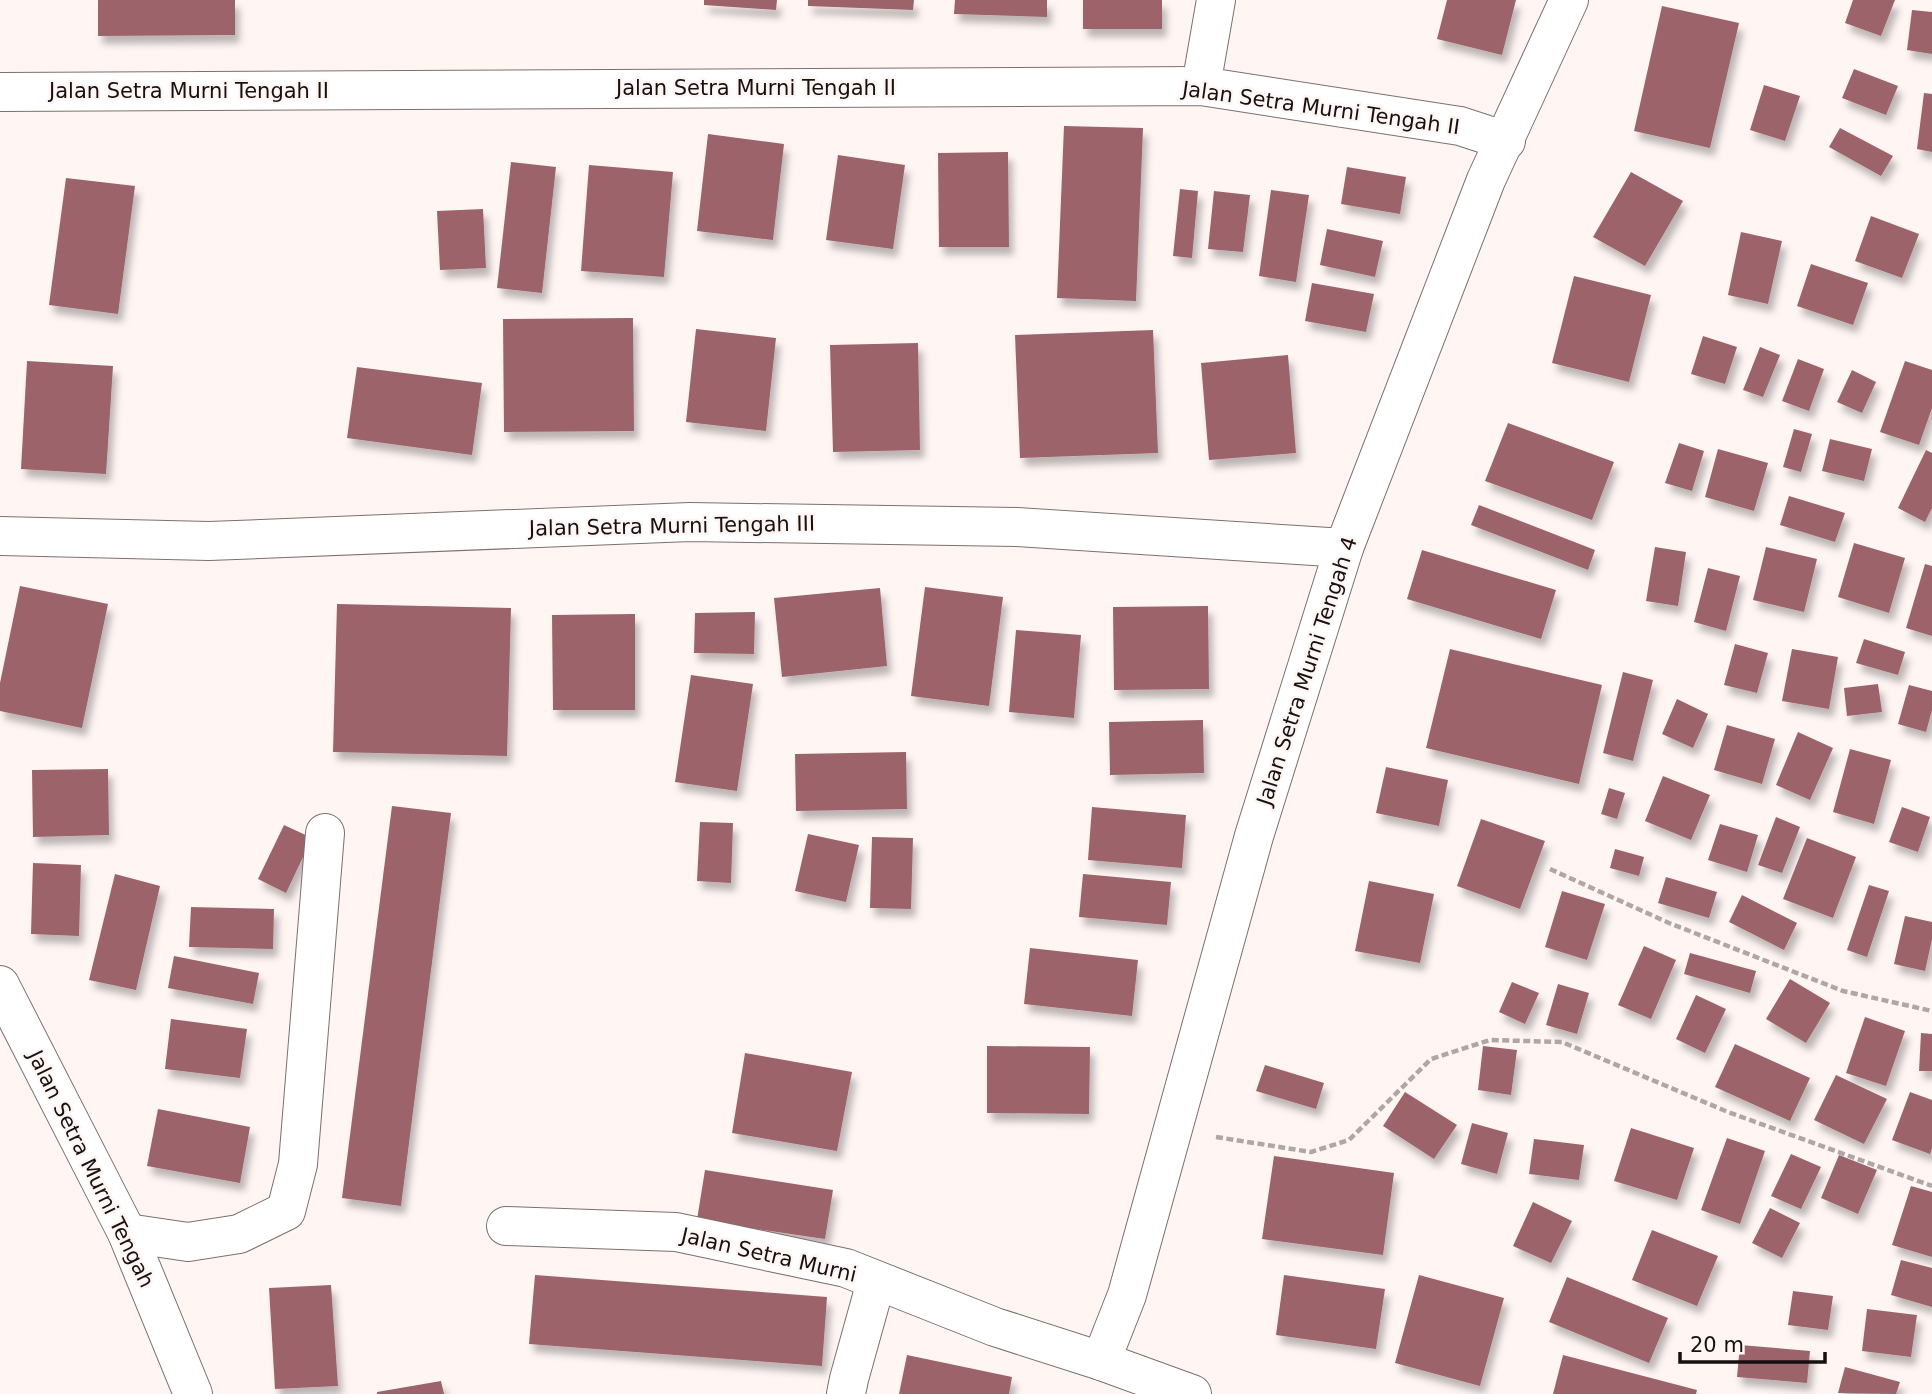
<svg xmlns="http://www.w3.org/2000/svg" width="1932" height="1394" font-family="'DejaVu Sans',sans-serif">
  <defs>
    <filter id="shadow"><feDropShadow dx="4.5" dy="8" stdDeviation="3.5" flood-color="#0004"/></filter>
  </defs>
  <rect width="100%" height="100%" fill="#fff6f4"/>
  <g fill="#9c636b" filter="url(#shadow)">
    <polygon points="98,0 235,0 235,35 98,36"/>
    <polygon points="704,0 777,0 776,10 704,5"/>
    <polygon points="808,0 914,0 913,10 808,6"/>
    <polygon points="955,0 1047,0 1047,17 954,14"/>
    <rect x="1083" y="0" width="79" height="29"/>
    <polygon points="1447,0 1516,0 1502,55 1437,39"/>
    <polygon points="1853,0 1895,0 1881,36 1845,23"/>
    <polygon points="1662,6 1739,23 1710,148 1634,131"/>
    <polygon points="1912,10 1932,12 1932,54 1907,50"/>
    <polygon points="1854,69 1898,86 1886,115 1842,98"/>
    <polygon points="1764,85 1800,96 1785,141 1750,130"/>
    <polygon points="1924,93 1932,94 1932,152 1917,149"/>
    <polygon points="1064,126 1143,128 1136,301 1057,298"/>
    <polygon points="1840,128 1893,156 1881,176 1829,147"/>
    <polygon points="708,134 784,144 773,240 697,231"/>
    <polygon points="1008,152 1009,247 939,247 938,153"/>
    <polygon points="838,155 905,165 893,249 826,240"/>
    <polygon points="511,162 556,167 542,293 497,288"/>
    <polygon points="589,165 673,172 664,277 581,271"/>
    <polygon points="1347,167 1406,177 1400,214 1341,204"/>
    <polygon points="1631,172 1683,201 1645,266 1593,237"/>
    <polygon points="66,178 135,186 118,314 49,305"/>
    <polygon points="1180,189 1198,191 1192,258 1173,256"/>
    <polygon points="1271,190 1309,195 1296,282 1259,276"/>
    <polygon points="1214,191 1250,195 1243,252 1208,249"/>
    <polygon points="483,209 486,268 440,270 437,211"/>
    <polygon points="1871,216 1919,234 1902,278 1855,261"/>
    <polygon points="1327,229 1383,241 1375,277 1320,265"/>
    <polygon points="1741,232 1782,241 1768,304 1728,295"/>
    <polygon points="1811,264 1868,283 1853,325 1797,306"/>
    <polygon points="1574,276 1651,295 1629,382 1552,363"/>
    <polygon points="1312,283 1374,294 1366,332 1305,321"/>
    <polygon points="633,318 634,431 504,432 503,319"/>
    <polygon points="696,329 776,338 766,431 686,422"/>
    <polygon points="1153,330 1158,453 1020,458 1015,335"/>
    <polygon points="1703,336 1737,347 1725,384 1691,374"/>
    <polygon points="918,343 920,450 833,452 830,345"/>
    <polygon points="1760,347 1780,355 1763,397 1743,390"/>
    <polygon points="1288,355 1296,453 1209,460 1201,363"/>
    <polygon points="1798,359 1824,369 1809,411 1782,401"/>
    <polygon points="27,361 113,366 106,474 21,469"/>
    <polygon points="1905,361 1932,370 1932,408 1919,445 1880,432"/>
    <polygon points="357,367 482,383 472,455 347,438"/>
    <polygon points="1852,370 1876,382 1862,413 1837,402"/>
    <polygon points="1508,423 1614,462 1592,520 1485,481"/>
    <polygon points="1794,429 1812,434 1801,472 1783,467"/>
    <polygon points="1830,439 1872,449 1864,481 1822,471"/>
    <polygon points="1679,443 1704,451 1692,491 1665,483"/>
    <polygon points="1718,449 1768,463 1754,511 1705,497"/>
    <polygon points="1926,450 1932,453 1932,508 1925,522 1898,508"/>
    <polygon points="1789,496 1845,513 1835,542 1780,525"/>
    <polygon points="1479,505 1595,550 1588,570 1471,525"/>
    <polygon points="1854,543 1905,558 1889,613 1838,597"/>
    <polygon points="1655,547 1686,552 1678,606 1646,601"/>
    <polygon points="1766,547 1817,559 1804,612 1753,600"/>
    <polygon points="1422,550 1556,590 1541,639 1407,599"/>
    <polygon points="1925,564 1932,566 1932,636 1906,628"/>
    <polygon points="1708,568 1740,576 1726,631 1694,622"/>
    <polygon points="20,586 108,604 82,728 0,711 0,683"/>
    <polygon points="925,587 1003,597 989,706 911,696"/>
    <polygon points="880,588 887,666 782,677 774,598"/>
    <polygon points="337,604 511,608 507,756 333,752"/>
    <polygon points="1208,606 1209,689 1114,690 1113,607"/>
    <polygon points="755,612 754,654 694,653 695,613"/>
    <polygon points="635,614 635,710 553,710 552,615"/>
    <polygon points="1016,630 1081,635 1074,718 1009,712"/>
    <polygon points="1864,639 1905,652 1898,675 1856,663"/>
    <polygon points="1735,644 1768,653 1757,693 1724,685"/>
    <polygon points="1450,649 1602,685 1579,784 1426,748"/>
    <polygon points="1792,649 1838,657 1829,709 1782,701"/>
    <polygon points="1623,672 1653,680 1633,761 1603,753"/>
    <polygon points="691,675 753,684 737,791 675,782"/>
    <polygon points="1878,684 1882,712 1847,716 1844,688"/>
    <polygon points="1909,685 1932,691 1932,710 1926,732 1898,724"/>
    <polygon points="1677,699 1708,714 1693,748 1662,734"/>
    <polygon points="1203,720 1204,773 1110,775 1109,722"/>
    <polygon points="1727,725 1775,739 1762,784 1714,770"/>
    <polygon points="1798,732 1833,748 1810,800 1776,785"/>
    <polygon points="1850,749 1891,760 1874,824 1833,812"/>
    <polygon points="906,752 907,809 796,811 795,754"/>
    <polygon points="1386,767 1448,780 1439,826 1376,813"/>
    <polygon points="108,769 109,835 33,837 32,770"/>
    <polygon points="1663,776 1710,795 1691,840 1645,821"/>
    <polygon points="1609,788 1625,793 1617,819 1601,814"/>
    <polygon points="392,806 451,813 401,1206 342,1198"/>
    <polygon points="1092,807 1186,815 1182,868 1088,860"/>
    <polygon points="1902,807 1930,817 1918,852 1889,842"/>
    <polygon points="1776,817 1800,827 1782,873 1758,865"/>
    <polygon points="1481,819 1545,841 1520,909 1457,886"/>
    <polygon points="700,822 733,823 731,883 697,881"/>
    <polygon points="1720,824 1758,835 1747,872 1708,860"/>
    <polygon points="284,825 312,838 286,893 258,879"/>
    <polygon points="808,834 859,845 846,902 795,891"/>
    <polygon points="872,837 913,838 911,909 870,908"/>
    <polygon points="1807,838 1856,857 1833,918 1783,899"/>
    <polygon points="1615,849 1644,857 1639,876 1610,868"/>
    <polygon points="33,863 81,865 79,936 31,934"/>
    <polygon points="115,874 160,886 136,990 89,980"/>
    <polygon points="1083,874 1171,882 1167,925 1079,917"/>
    <polygon points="1666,877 1717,892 1709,918 1658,903"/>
    <polygon points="1369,881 1434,894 1420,963 1355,951"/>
    <polygon points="1869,885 1889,891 1867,957 1847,950"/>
    <polygon points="1562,891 1605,904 1587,960 1545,947"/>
    <polygon points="1742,895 1797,923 1784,950 1729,922"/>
    <polygon points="191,907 274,909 273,949 189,947"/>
    <polygon points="1905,916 1932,922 1932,939 1925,971 1894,964"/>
    <polygon points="1644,946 1676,960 1651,1019 1618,1005"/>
    <polygon points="1030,948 1138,960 1132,1016 1024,1004"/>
    <polygon points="1690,953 1756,971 1750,993 1684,974"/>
    <polygon points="174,956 259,973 253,1004 168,988"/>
    <polygon points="1790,979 1830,1003 1806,1043 1766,1019"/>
    <polygon points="1512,982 1539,993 1525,1024 1499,1012"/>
    <polygon points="1558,984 1589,993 1577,1034 1546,1025"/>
    <polygon points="1696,995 1726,1009 1705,1053 1676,1039"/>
    <polygon points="1865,1017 1905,1031 1886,1086 1846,1073"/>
    <polygon points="171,1019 247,1029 240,1078 165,1069"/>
    <polygon points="1921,1033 1932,1034 1932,1071 1919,1071"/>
    <polygon points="1735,1044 1810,1078 1790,1121 1715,1087"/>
    <polygon points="987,1046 1090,1047 1089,1114 987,1113"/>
    <polygon points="1483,1046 1517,1050 1511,1095 1478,1090"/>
    <polygon points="745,1053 852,1072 837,1151 732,1133"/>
    <polygon points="1265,1065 1324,1083 1316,1109 1256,1091"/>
    <polygon points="1836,1075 1887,1099 1864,1144 1814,1120"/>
    <polygon points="1405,1092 1457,1125 1434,1159 1383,1126"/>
    <polygon points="1910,1092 1932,1100 1932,1148 1930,1154 1892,1140"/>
    <polygon points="158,1109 250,1127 240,1183 147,1166"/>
    <polygon points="1472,1123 1508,1133 1497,1174 1461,1164"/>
    <polygon points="1631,1128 1694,1148 1677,1200 1614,1181"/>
    <polygon points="1727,1138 1765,1151 1740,1224 1701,1210"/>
    <polygon points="1534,1139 1584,1145 1579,1180 1529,1174"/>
    <polygon points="1791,1154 1821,1167 1801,1209 1771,1196"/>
    <polygon points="1839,1155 1877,1170 1858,1214 1821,1198"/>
    <polygon points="1274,1156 1394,1173 1383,1255 1262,1239"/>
    <polygon points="705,1170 833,1190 825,1239 697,1220"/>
    <polygon points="1911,1186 1932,1192 1932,1257 1892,1245"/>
    <polygon points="1533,1202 1572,1221 1551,1263 1513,1246"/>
    <polygon points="1770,1208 1800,1223 1782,1258 1752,1243"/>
    <polygon points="1652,1230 1718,1256 1697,1306 1632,1280"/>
    <polygon points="1901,1260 1932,1268 1932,1307 1891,1295"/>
    <polygon points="535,1275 827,1297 822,1366 529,1344"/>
    <polygon points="1284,1275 1385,1289 1376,1349 1276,1335"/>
    <polygon points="1419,1275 1504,1298 1480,1386 1395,1363"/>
    <polygon points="1567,1277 1668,1318 1649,1363 1549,1322"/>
    <polygon points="331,1285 338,1386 275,1389 269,1288"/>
    <polygon points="1793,1291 1833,1296 1828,1330 1788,1325"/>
    <polygon points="1867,1309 1917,1315 1911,1357 1862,1351"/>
    <polygon points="1740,1345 1810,1351 1807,1383 1737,1377"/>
    <polygon points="907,1355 1012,1377 1009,1394 899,1394"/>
    <polygon points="1563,1355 1697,1390 1696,1394 1553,1394"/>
    <polygon points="1845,1367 1900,1382 1896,1394 1838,1393"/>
    <polygon points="441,1381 444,1394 377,1394 377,1392"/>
  </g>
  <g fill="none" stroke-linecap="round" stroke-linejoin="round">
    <g stroke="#7c706d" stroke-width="40">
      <g id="street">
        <polyline points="1201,86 1216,0"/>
        <polyline points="0,92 1201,86 1460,126 1506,141"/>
        <polyline points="0,536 209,541 690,522 1017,527 1344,548"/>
        <polyline points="0,985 127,1233 193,1394"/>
        <polyline points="506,1226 676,1232 846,1268 995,1327 1101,1361 1192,1394"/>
        <polyline points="127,1233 188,1242 239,1234 286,1211 298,1164 325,833"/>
        <polyline points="1101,1361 1127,1295 1254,836 1344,548 1486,180 1569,0"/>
        <polyline points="846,1394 849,1379 876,1282"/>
      </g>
    </g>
    <g stroke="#aea7a5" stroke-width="4.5" stroke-dasharray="7 3.5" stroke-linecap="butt">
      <polyline points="1550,869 1669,923 1843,991 1932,1011"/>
      <polyline points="1216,1137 1311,1152 1349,1140 1431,1059 1490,1040 1562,1042 1728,1112 1932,1186"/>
    </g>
    <use href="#street" stroke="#fff" stroke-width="38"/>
  </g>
  <g text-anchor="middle" stroke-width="5" stroke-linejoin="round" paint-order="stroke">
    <g font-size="21" fill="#15110f" stroke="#fff6f4">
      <text x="756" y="95">Jalan Setra Murni Tengah II</text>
      <text x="189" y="98">Jalan Setra Murni Tengah II</text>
      <text transform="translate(1321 108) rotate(8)" y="7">Jalan Setra Murni Tengah II</text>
      <text transform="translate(672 526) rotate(-1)" y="7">Jalan Setra Murni Tengah III</text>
      <text transform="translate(1307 671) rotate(-72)" y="7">Jalan Setra Murni Tengah 4</text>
      <text transform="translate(91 1169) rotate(64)" y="7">Jalan Setra Murni Tengah</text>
      <text transform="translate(769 1255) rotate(13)" y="7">Jalan Setra Murni</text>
    </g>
  </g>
  <path d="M1680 1352v10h145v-10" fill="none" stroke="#15110f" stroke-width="3.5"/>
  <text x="1690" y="1352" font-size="21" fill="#15110f" stroke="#fff6f4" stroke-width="5" paint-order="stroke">20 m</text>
</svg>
